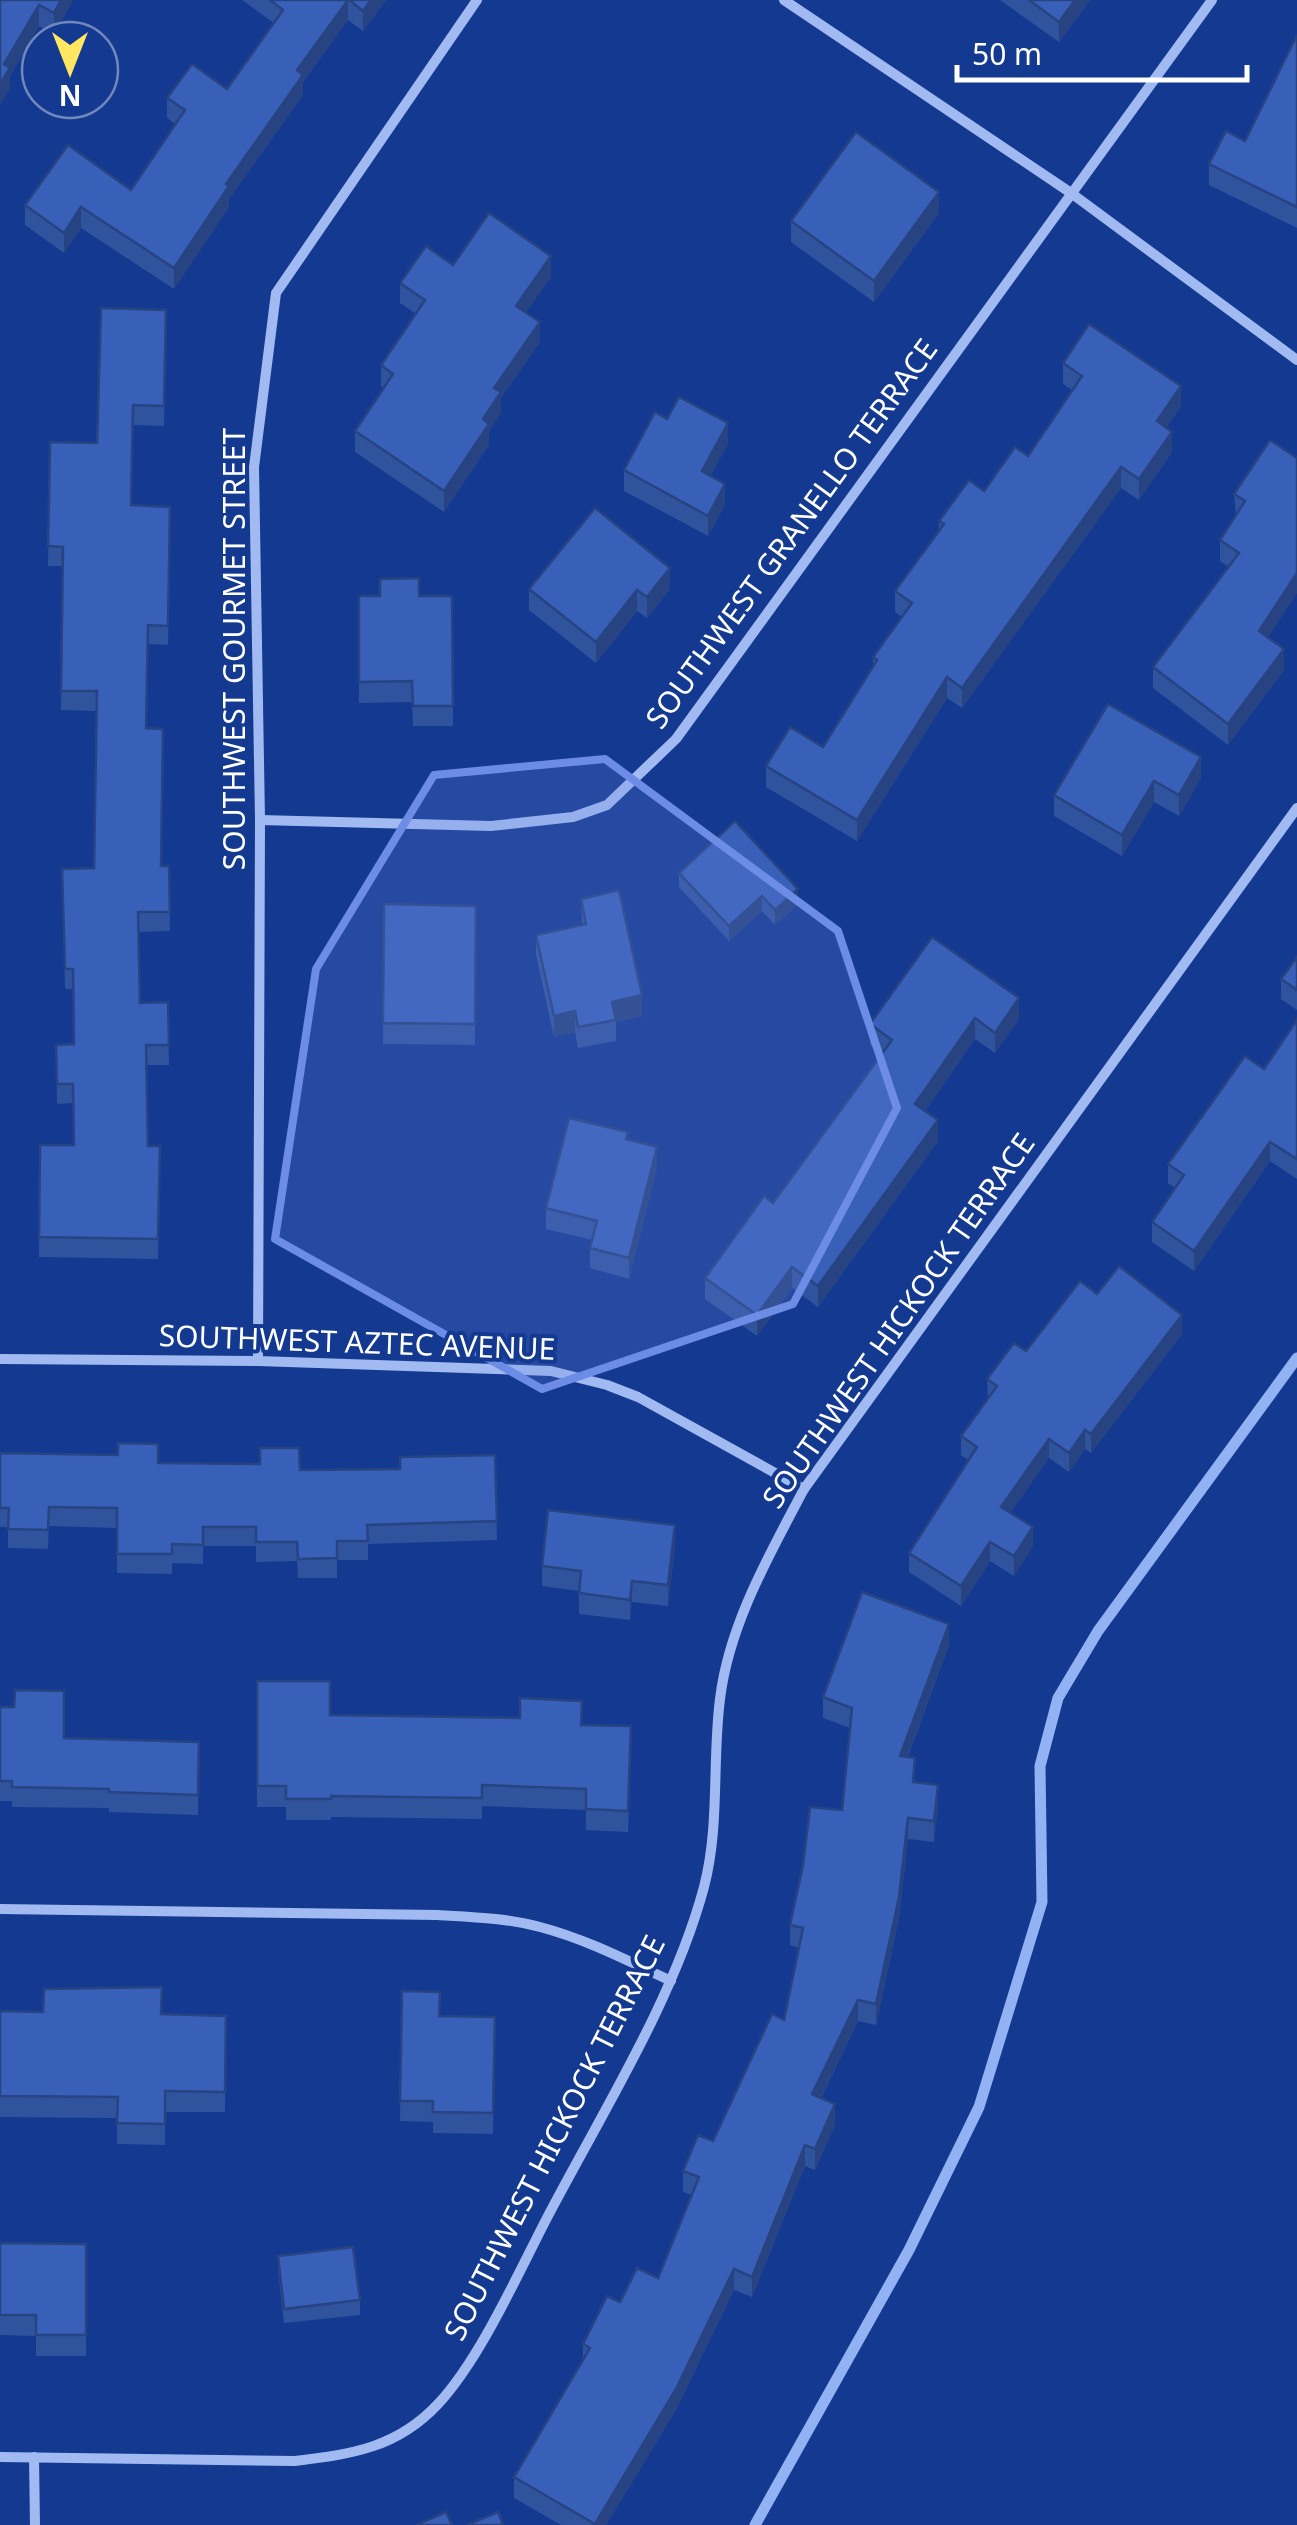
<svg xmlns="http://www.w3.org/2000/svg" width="1297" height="2525" font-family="'Noto Sans',sans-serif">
  <rect width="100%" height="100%" fill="#143991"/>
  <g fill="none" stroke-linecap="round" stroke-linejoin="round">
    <polyline stroke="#93b2f4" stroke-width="11" points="755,2525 909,2250 979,2107 1042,1902 1040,1766 1058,1698 1098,1631 1297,1358"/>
    <g stroke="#a1baf1" stroke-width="10">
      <polyline points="784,0 1071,193 1297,360"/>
      <polyline points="260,820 491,826 573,817 607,805 676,739 1212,0"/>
      <polyline points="0,1359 258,1361 551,1371 607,1385 638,1397 804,1489"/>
      <polyline points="258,1361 260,820 254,467 276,293 477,0"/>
      <path d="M0,1909L438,1915C472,1917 507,1918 540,1927C586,1939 628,1961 671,1981"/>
      <path d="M0,2457L295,2461C352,2454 397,2448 438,2404C481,2358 519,2271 549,2214C603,2111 674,1999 704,1887C720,1826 712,1761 720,1699C729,1624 770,1554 804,1489L1297,808"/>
      <polyline points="34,2457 35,2525"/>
    </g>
  </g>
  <g fill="#30539e">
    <polygon points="0,0 73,0 54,34 39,26 10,76 10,89"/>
    <polygon points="242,0 386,0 363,31 348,20 303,82 303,95 229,199 229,207 174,289 81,228 64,253 25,225 25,205 131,190 175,124 167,118 167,98 227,89 274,23"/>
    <polygon points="1000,0 1090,0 1059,42"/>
    <polygon points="1297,35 1297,228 1209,185 1209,164 1245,141"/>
    <polygon points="939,213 874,302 791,242 791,221"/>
    <polygon points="453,265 551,277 526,312 540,342 501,398 501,413 489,431 489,445 444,512 355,452 355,431 384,388 381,386 381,365 416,314 400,303 400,283"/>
    <polygon points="166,310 164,426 133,425 131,505 170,507 168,645 148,644 146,728 162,866 169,866 170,931 139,932 140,1003 168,1002 169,1065 146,1065 148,1146 160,1146 158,1259 39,1257 40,1145 74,1145 73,1103 57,1104 56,1045 74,1044 73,989 65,989 62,869 94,868 96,711 61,710 63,566 48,566 50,442 97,443"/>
    <polygon points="1063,363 1181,406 1166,428 1172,452 1139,500 1121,488 962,708 947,698 857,841 766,787 766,766 823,747 873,665 873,657 902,617 895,612 895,591 939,530 939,521 984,491 1028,456 1072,390 1063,384"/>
    <polygon points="667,419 728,444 710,476 725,505 708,536 624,491 624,470"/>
    <polygon points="1297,458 1297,593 1268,637 1284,670 1228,745 1153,688 1153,667 1229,567 1220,561 1220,540 1236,516 1234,494"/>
    <polygon points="529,589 670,589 647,618 637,611 596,663 529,610"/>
    <polygon points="359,596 452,596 453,726 413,726 412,702 359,703"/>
    <polygon points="1108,704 1201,778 1179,816 1154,802 1122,856 1054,816 1054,795"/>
    <polygon points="679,873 798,904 775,925 762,911 729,941 679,887"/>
    <polygon points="581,899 642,1016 616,1022 616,1041 578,1048 575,1032 554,1037 536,955 536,935 582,925"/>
    <polygon points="384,904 476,906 475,1045 383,1044"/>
    <polygon points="932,937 1019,1019 995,1053 975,1039 925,1111 938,1141 818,1307 792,1288 757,1336 705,1299 705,1278 773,1203 882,1054 870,1045 870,1024"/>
    <polygon points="1297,957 1297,1010 1281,999 1281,979"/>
    <polygon points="1297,1020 1297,1179 1270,1161 1194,1271 1152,1242 1152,1222 1175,1188 1168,1183 1168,1164 1264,1069"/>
    <polygon points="628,1140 657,1168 629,1279 590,1268 590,1248 592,1240 546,1229 546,1208"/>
    <polygon points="1097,1294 1182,1334 1091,1453 1085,1449 1069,1472 1049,1458 1010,1513 1033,1546 1014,1576 990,1561 961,1606 909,1572 909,1553 968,1460 961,1455 961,1436 988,1399 987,1379 1026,1351"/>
    <polygon points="0,1453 300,1470 400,1469 495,1455 497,1540 368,1544 368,1560 337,1560 337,1578 298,1578 297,1561 256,1562 256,1546 203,1546 203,1564 172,1563 172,1574 117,1573 117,1528 49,1526 48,1549 8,1548 8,1527 0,1527"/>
    <polygon points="675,1546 668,1606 632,1602 630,1620 579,1614 579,1591 542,1586 542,1566"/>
    <polygon points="949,1645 908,1757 915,1782 938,1806 934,1842 908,1839 899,1918 876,2025 858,2021 821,2098 835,2125 815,2170 805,2166 752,2297 734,2290 676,2410 606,2525 561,2525 514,2498 514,2477 583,2359 583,2344 620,2302 658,2278 692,2195 683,2192 683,2171 713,2141 784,2020 799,1948 790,1945 790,1925 842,1810 850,1728 823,1718 823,1697"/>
    <polygon points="257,1681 330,1715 581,1725 631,1747 628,1832 586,1830 586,1810 482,1806 482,1819 331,1817 331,1820 286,1820 286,1807 257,1807"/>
    <polygon points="0,1707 64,1738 199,1742 198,1815 109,1812 109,1808 12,1807 12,1801 0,1801"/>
    <polygon points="402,1991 440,2016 495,2017 493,2134 433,2133 433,2122 400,2121"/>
    <polygon points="0,2011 226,2016 225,2112 165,2112 165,2145 117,2144 117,2118 0,2117"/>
    <polygon points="0,2243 86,2244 86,2356 36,2356 36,2336 0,2335"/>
    <polygon points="278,2256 360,2300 360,2315 284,2323 278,2270"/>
  </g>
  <g fill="#274381">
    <polygon points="61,0 73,0 54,34 54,13"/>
    <polygon points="348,0 348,20 303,82 303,95 229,199 229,207 174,289 174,268 297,70"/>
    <polygon points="371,0 386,0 363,31 363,11"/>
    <polygon points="1075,0 1090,0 1059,42 1059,22"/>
    <polygon points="39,5 39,26 10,76 10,89 0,105 0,84 4,64"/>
    <polygon points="939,192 939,213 874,302 874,281"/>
    <polygon points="81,207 81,228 64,253 64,233"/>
    <polygon points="551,256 551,277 516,326 516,306"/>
    <polygon points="540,322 540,342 501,398 501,413 489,431 489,445 444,512 444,491 483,419 494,388"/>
    <polygon points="1181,386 1181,406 1157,442 1157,421"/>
    <polygon points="728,423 728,444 702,492 702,471"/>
    <polygon points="1172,432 1172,452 1139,500 1139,479"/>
    <polygon points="1121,467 1121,488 962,708 962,688"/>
    <polygon points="725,484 725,505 708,536 708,516"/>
    <polygon points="670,568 670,589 647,618 647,597"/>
    <polygon points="1297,573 1297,593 1259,651 1259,631"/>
    <polygon points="637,590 637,611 596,663 596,642"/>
    <polygon points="1284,649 1284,670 1228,745 1228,724"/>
    <polygon points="947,677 947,698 857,841 857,820"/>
    <polygon points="1201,757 1201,778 1179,816 1179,795"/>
    <polygon points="1154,781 1154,802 1122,856 1122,835"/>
    <polygon points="798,889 798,904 775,925 775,910"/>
    <polygon points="762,896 762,911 729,941 729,926"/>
    <polygon points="642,995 642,1016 616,1022 612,1002"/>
    <polygon points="1019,998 1019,1019 995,1053 995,1033"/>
    <polygon points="575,1011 575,1032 554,1037 554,1016"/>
    <polygon points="975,1018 975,1039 915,1125 915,1104"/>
    <polygon points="938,1120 938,1141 818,1307 818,1286"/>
    <polygon points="1270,1142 1270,1161 1194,1271 1194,1251"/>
    <polygon points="657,1147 657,1168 629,1279 629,1258"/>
    <polygon points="792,1267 792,1288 757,1336 757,1315"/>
    <polygon points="1182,1315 1182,1334 1091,1453 1091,1434"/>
    <polygon points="1085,1430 1085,1449 1069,1472 1069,1453"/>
    <polygon points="1049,1439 1049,1458 1001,1526 1001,1507"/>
    <polygon points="675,1525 675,1546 668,1606 668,1585"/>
    <polygon points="1033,1527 1033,1546 1014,1576 1014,1556"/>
    <polygon points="990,1542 990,1561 961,1606 961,1586"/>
    <polygon points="632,1581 632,1602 630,1620 630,1600"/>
    <polygon points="949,1624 949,1645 900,1777 900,1756"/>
    <polygon points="938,1785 938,1806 934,1842 934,1821"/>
    <polygon points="908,1818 908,1839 899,1918 876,2025 876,2004"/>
    <polygon points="858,2000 858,2021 812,2115 812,2094"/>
    <polygon points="835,2104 835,2125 815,2170 815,2149"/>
    <polygon points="805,2145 805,2166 752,2297 752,2277"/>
    <polygon points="734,2269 734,2290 676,2410 606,2525 595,2525"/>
  </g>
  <g fill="#3860b8" stroke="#274381" stroke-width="2.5">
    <polygon points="0,0 61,0 54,13 39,5 4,64 10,68 0,84"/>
    <polygon points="270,0 348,0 297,70 303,75 226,184 229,186 174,268 81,207 64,233 25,205 68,145 131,190 185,110 167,98 192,64 227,89 283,10"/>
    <polygon points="349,0 371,0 363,11"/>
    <polygon points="1029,0 1075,0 1059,22"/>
    <polygon points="1297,35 1297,207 1209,164 1226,131 1245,141"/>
    <polygon points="856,132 939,192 874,281 791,221"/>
    <polygon points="489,213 551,256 516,306 540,322 494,388 501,392 483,419 489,424 444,491 355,431 393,374 381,365 425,300 400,283 426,246 453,265"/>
    <polygon points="101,308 166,310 164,406 133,405 131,505 170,507 168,626 148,625 146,728 163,729 161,866 169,866 170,912 138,912 140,1003 168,1002 169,1045 146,1045 148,1146 160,1146 158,1239 39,1237 40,1145 74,1145 73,1084 57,1084 56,1045 74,1044 73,969 65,969 62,869 94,868 97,691 61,691 63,547 48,546 50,442 97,443"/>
    <polygon points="1089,324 1181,386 1157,421 1172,432 1139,479 1121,467 962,688 947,677 857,820 766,766 790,727 823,747 877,660 873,657 912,603 895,591 944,524 939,521 969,480 984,491 1015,447 1028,456 1082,376 1063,363"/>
    <polygon points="679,397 728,423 702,471 725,484 708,516 624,470 655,412 667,419"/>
    <polygon points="1270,440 1297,458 1297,573 1259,631 1284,649 1228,724 1153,667 1239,553 1220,540 1245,501 1234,494"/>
    <polygon points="595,508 670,568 647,597 637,590 596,642 529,589"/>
    <polygon points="419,578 419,596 452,596 453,706 413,706 412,681 359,682 359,596 380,596 380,579"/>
    <polygon points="1108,704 1201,757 1179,795 1154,781 1122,835 1054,795"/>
    <polygon points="735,821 798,889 775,910 762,896 729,926 679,873"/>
    <polygon points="619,890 642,995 612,1002 616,1020 578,1027 575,1011 554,1016 536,935 586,924 581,899"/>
    <polygon points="384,904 476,906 475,1024 383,1023"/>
    <polygon points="932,937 1019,998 995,1033 975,1018 915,1104 938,1120 818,1286 792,1267 757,1315 705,1278 764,1196 773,1203 892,1040 870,1024"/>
    <polygon points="1297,957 1297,990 1281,979"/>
    <polygon points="1297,1020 1297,1159 1270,1142 1194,1251 1152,1222 1184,1175 1168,1164 1245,1056 1264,1069"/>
    <polygon points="569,1118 628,1132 626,1139 657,1147 629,1258 590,1248 597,1221 546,1208"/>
    <polygon points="1119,1266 1182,1315 1091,1434 1085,1430 1069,1453 1049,1439 1001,1507 1033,1527 1014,1556 990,1542 961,1586 909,1553 977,1447 961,1436 997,1386 987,1379 1014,1343 1026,1351 1080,1281 1097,1294"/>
    <polygon points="118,1443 158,1444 158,1463 260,1464 260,1448 299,1448 300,1470 400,1469 400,1457 495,1455 497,1521 367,1525 368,1541 337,1541 337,1558 298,1559 297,1542 256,1542 256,1527 203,1527 203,1545 172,1544 172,1554 117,1554 117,1508 49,1507 48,1530 8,1529 9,1508 0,1508 0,1453 118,1455"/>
    <polygon points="548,1510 675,1525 668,1585 632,1581 630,1600 579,1593 581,1571 542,1566"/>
    <polygon points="862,1592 949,1624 900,1756 915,1758 913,1782 938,1785 934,1821 908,1818 899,1897 876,2004 858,2000 812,2094 835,2104 815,2149 805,2145 752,2277 734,2269 676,2389 595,2524 514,2477 590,2348 583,2344 607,2296 620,2302 637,2268 658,2278 699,2177 683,2171 698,2135 713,2141 772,2014 784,2020 803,1928 790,1925 803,1865 810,1807 842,1810 852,1708 823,1697"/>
    <polygon points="257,1681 330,1681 330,1715 520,1718 520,1698 582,1701 581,1725 631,1726 628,1811 586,1809 586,1789 482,1785 482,1798 331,1796 331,1799 286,1799 286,1786 257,1786"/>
    <polygon points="15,1690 64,1691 64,1738 199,1742 198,1795 109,1792 109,1789 12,1787 12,1781 0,1781 0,1707 14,1707"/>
    <polygon points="162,1987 161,2014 226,2016 225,2092 165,2091 165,2124 117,2123 118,2097 0,2096 0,2011 43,2012 44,1989"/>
    <polygon points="402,1991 440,1992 439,2016 495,2017 493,2113 433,2112 433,2101 400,2101"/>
    <polygon points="0,2243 86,2244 86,2335 36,2335 36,2315 0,2315"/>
    <polygon points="353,2247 360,2300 284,2309 278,2256"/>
    <polygon points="446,2512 452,2525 416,2525"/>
    <polygon points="498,2512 503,2525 467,2525"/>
  </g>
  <path fill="#6c8ce6" fill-opacity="0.2" stroke="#6c8ce6" stroke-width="8" stroke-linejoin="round" d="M605,759L838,931L897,1108L793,1304L542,1389L275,1239L316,969L434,775Z"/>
  <g text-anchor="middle" stroke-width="8" stroke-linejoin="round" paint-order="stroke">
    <g font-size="30" fill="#fff" stroke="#143991">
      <text transform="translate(792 534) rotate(-54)" y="10">SOUTHWEST GRANELLO TERRACE</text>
      <text transform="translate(235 649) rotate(-90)" y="10">SOUTHWEST GOURMET STREET</text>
      <text transform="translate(899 1321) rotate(-55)" y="10">SOUTHWEST HICKOCK TERRACE</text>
      <text transform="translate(357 1343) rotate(2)" y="10">SOUTHWEST AZTEC AVENUE</text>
      <text transform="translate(555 2138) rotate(-63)" y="10">SOUTHWEST HICKOCK TERRACE</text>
    </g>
  </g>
  <g transform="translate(70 70) rotate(180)"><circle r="48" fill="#143991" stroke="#7288bd" stroke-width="2.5"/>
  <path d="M0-8L18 38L0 25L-18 38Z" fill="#ffe761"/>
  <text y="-15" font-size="28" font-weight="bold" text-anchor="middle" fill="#ffffff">N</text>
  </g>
  <path d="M957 65v15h290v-15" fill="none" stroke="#ffffff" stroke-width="5"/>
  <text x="972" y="65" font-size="30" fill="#ffffff" stroke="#143991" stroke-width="8" paint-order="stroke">50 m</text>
</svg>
